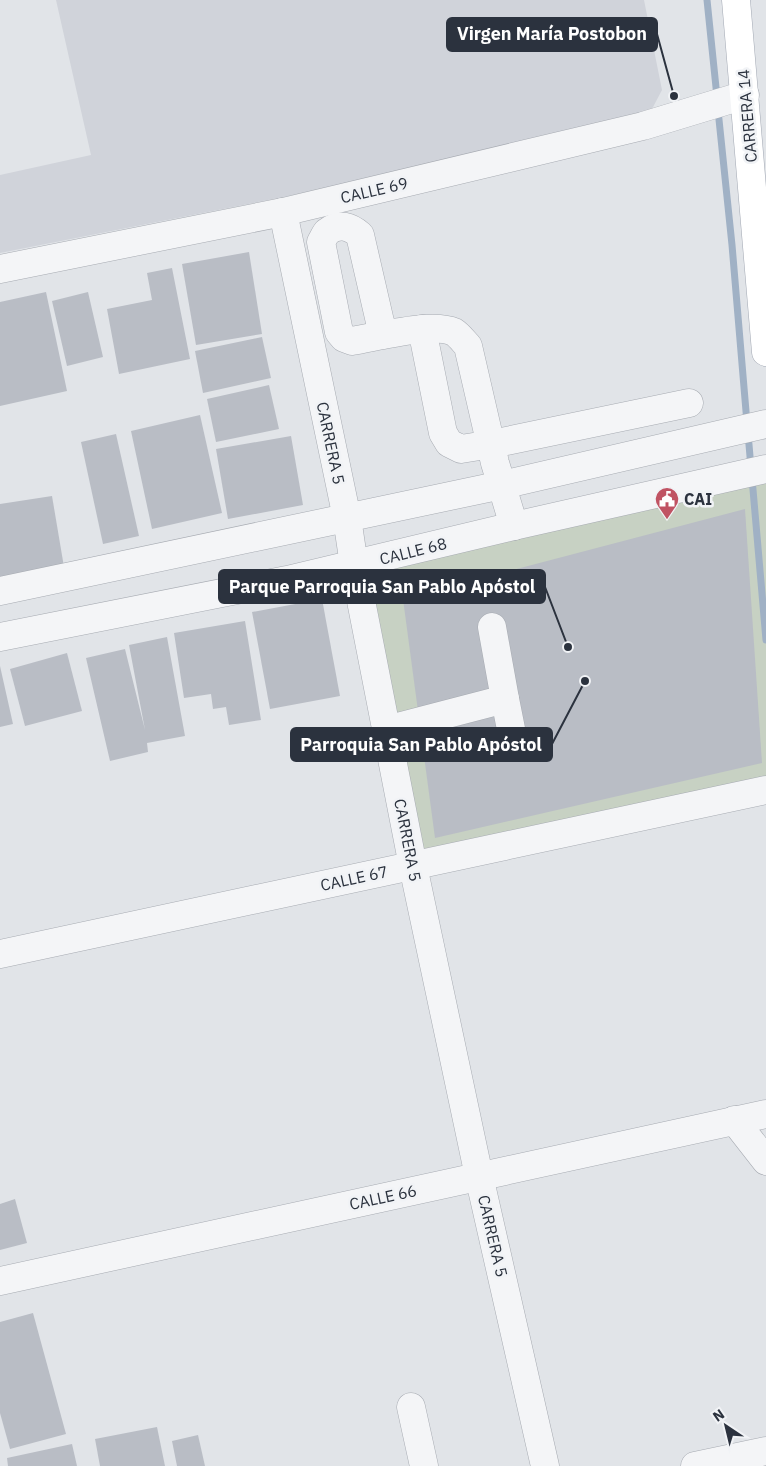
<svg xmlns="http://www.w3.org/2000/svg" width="766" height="1466" font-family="'IBM Plex Sans',sans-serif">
  <rect width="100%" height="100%" fill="#e1e4e8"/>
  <polygon fill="#d0d3da" points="56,0 644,0 662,90 643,126 0,253 0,175 91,155"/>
  <polygon fill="#c7d1c3" points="766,469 766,790 413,866 354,565"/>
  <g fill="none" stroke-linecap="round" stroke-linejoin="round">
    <g stroke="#a0b1c5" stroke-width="7">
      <polyline points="707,0 717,97"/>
      <polyline points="718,110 732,245 747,423"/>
      <polyline points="748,433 751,468"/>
      <polyline points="752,478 766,640"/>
    </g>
  </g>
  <g fill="#b9bdc5">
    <polygon points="249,252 262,334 196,345 182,264"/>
    <polygon points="172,268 190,359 119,374 107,309 152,300 147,273"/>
    <polygon points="46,292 67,391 0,406 0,302"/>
    <polygon points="88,292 103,357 67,366 52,301"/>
    <polygon points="262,337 271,378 203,393 195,351"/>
    <polygon points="269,385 279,429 216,442 207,399"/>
    <polygon points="200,415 222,513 152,529 131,431"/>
    <polygon points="116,434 139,536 103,544 81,442"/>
    <polygon points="291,436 303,505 228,519 216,449"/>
    <polygon points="52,496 64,567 0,578 0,504"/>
    <polygon points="745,509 762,763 435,838 403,599"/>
    <polygon points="322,599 340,696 270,709 252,612"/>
    <polygon points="245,621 261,720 229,725 226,707 213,709 211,694 184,698 174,633"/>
    <polygon points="167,637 185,736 147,743 148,752 110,761 86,658 125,649 145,730 129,645"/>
    <polygon points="67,653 82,711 25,726 10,669"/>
    <polygon points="0,666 13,724 0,727"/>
    <polygon points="15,1199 27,1243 0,1250 0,1204"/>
    <polygon points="33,1313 66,1434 10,1449 0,1413 0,1322"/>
    <polygon points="157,1427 165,1466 100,1466 95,1439"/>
    <polygon points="198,1435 205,1466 177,1466 172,1441"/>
    <polygon points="72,1444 77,1466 8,1466 7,1458"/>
  </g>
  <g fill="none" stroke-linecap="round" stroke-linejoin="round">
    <g stroke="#a7abb2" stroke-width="29">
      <g id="minor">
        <polyline points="283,212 347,518 354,565 413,866 479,1176 545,1466"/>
        <polyline points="0,269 283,212 643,126 745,95"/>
        <polyline points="422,329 443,433 449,443 461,449 492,444 689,403"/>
        <path d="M383,335L360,235C351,227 339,222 327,232C325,234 323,239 321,242L339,332L344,338L352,341C377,337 432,322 454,332C459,335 464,342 468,346L495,463L514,526"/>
        <polyline points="0,591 502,485 766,424"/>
        <polyline points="0,637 287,580 514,526 766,469"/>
        <polyline points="505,699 511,729"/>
        <polyline points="386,730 505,699 492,627"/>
        <polyline points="0,954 766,790"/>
        <polyline points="734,1120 766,1161"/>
        <polyline points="0,1281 766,1114"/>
        <polyline points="411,1407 424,1466"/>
        <polyline points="695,1466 766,1451"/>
      </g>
    </g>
    <g stroke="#a2a8b3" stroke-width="29">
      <polyline id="major" points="736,0 766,352"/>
    </g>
    <use href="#minor" stroke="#f4f5f7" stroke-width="28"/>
    <use href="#major" stroke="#fff" stroke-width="28"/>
  </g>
  <defs>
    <g id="civic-pin" transform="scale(1.25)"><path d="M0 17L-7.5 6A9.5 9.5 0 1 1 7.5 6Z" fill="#c05363" stroke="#f1f3f6"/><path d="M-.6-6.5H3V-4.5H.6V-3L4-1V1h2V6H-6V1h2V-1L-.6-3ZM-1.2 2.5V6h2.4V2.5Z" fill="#fff"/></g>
  </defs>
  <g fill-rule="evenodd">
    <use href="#civic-pin" x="667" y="499"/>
  </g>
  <g text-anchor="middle" stroke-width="5" stroke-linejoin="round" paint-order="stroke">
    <g font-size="16" fill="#2b323e" stroke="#f1f3f6">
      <text transform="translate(747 116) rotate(-95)" y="6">CARRERA 14</text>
      <text transform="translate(374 190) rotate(-13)" y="6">CALLE 69</text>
      <text transform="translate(331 443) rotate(78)" y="6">CARRERA 5</text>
      <text transform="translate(413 551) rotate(-14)" y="6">CALLE 68</text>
      <text transform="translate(408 840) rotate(79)" y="6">CARRERA 5</text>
      <text transform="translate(354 878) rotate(-12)" y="6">CALLE 67</text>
      <text transform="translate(383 1197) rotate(-12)" y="6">CALLE 66</text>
      <text transform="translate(493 1236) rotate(77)" y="6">CARRERA 5</text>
    </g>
    <g font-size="16" font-weight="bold" fill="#2b323e" stroke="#f1f3f6" text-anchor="start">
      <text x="684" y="505">CAI</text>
    </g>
  </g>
  <path fill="none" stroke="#2b323e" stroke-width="2" d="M674 96L657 34M568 647L545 587M585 681L552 744"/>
  <g fill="#2b323e" stroke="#f1f3f6" stroke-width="2">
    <circle cx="674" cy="96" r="5"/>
    <circle cx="568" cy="647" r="5"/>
    <circle cx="585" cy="681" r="5"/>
  </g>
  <g fill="#2b323e" stroke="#2b323e" stroke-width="2">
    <rect x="447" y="18" width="210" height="33" rx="5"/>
    <rect x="219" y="570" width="326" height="33" rx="5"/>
    <rect x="291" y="728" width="261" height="33" rx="5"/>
  </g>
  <g font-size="18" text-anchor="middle" font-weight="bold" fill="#fff">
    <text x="552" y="40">Virgen María Postobon</text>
    <text x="382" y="593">Parque Parroquia San Pablo Apóstol</text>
    <text x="421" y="751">Parroquia San Pablo Apóstol</text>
  </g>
  <g transform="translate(726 1426) rotate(325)" stroke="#f1f3f6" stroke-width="4" paint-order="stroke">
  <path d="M0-4L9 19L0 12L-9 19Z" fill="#2b323e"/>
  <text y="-8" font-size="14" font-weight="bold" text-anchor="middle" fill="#2b323e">N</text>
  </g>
</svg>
